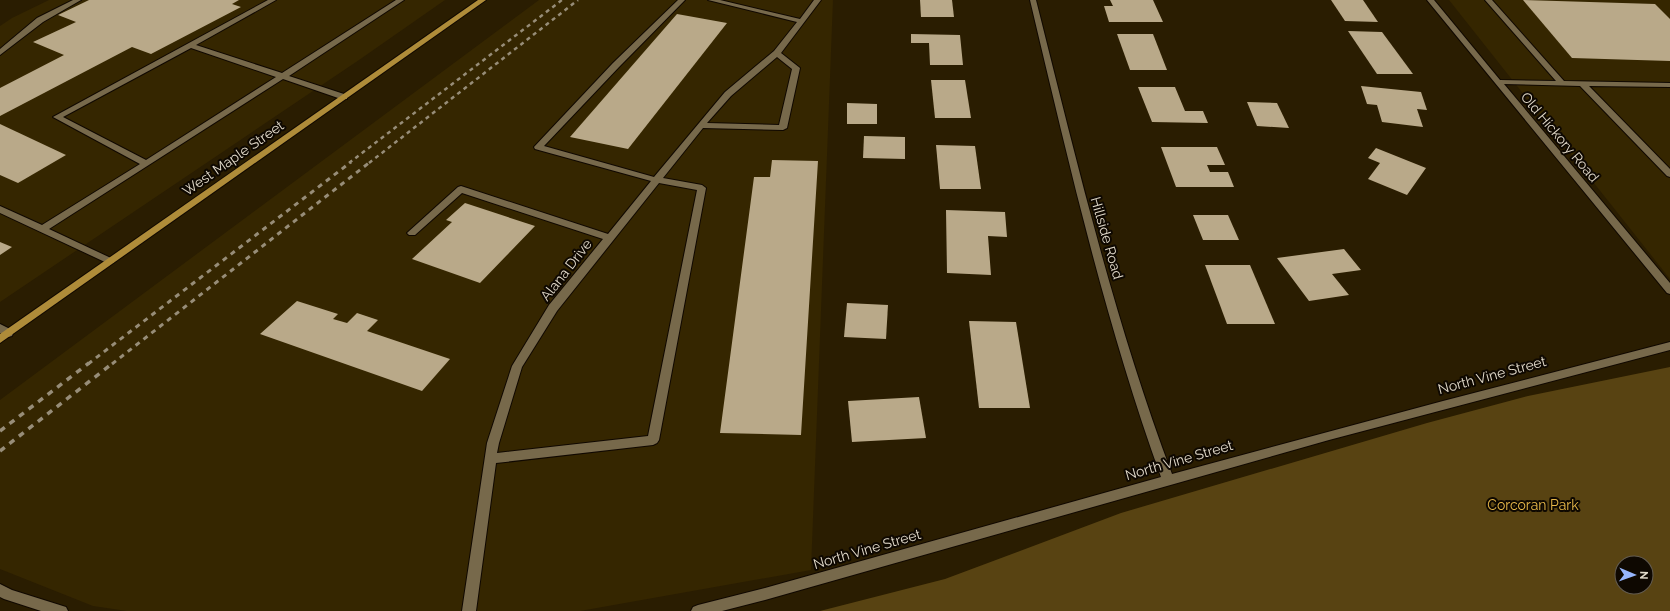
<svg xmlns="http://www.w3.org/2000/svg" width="1670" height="611" font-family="Raleway,sans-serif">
  <rect width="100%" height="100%" fill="#2a1d01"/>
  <g fill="#352600">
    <polygon points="49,0 445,0 359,60 0,302 0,26 12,18"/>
    <polygon points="539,0 833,0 811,570 580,611 127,611 93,606 0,569 0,400"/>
    <polygon points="1449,0 1670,0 1670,279"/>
  </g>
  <path fill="#584312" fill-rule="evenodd" d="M1670,367V611H820L945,579L1121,513L1427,423L1528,396ZM1622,563H1646V587H1622Z"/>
  <g fill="#b9a989">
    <polygon points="89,0 239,0 232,4 241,7 151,54 132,47 0,116 0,88 64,55 33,42 76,22 58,15"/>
    <polygon points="920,0 952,0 954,17 921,17"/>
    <polygon points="1110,0 1153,0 1163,22 1109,22 1104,6 1113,6"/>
    <polygon points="1331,0 1363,0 1378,22 1345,21"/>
    <polygon points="1523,0 1655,4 1670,19 1670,61 1572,58"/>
    <polygon points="677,14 727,23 628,149 570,137"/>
    <polygon points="1348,31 1382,32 1413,74 1377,74"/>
    <polygon points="911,34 960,35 963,65 930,65 929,43 911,43"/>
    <polygon points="1117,34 1153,34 1167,70 1130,70"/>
    <polygon points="931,80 965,80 971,118 935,118"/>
    <polygon points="1361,86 1421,92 1427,110 1417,109 1423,127 1382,122 1377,105 1367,104"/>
    <polygon points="1138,87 1175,87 1185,111 1203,111 1208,123 1152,122"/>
    <polygon points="1247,102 1277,103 1289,128 1257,126"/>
    <polygon points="847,103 877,104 877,124 847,124"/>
    <polygon points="0,124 66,155 18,183 0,175"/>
    <polygon points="864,136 905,137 905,159 863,158"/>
    <polygon points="936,145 975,146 981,189 940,189"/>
    <polygon points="1161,147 1217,147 1225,165 1207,165 1210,172 1228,172 1234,187 1176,187"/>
    <polygon points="1376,148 1426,168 1407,195 1368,179 1380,163 1368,158"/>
    <polygon points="772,160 818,161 801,435 720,433 754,177 770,177"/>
    <polygon points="465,203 535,226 480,283 412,259 452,222 446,220"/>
    <polygon points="946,210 1005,212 1007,237 988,236 991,275 947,273"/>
    <polygon points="1193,215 1228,215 1239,240 1203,240"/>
    <polygon points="0,242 12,247 0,255"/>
    <polygon points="1344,249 1361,270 1332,274 1349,295 1309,301 1277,258"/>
    <polygon points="1205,265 1250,265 1275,324 1227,324"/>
    <polygon points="297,301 338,314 333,319 347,323 357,313 378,320 367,331 450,359 422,391 260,334"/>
    <polygon points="847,303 888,305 886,339 844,337"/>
    <polygon points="969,321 1016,322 1030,408 979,408"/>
    <polygon points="919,397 926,438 852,442 848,401"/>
  </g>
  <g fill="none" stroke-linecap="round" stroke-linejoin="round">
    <g stroke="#100800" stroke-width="2">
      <g id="minor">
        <polygon points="73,0 81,0 43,22 0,55 0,49 37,18"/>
        <path d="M268,0H276L196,45L282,73L396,0H404L289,76L347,95V99H341L283,79L49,229L113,259L115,261L113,263H107L0,213V206L42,225L140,164L53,117ZM191,48L276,77L146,160L63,117Z"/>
        <path d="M678,0H685L619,67L544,146L654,177L725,92L774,51L797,22L708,0H720L800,19L814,0H821L781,53L800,68L787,128L783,130L703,128L663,178L702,185L706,188L659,440L657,443L653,445L496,463L476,611H462L487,443L512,366L549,305L603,239L462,193L415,235H409L407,233L458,187L461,186L608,234L651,181L535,149L534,147L613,63ZM777,57L792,69L779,125L707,123L731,96ZM659,183L697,190L648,436L497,453L499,443L522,367L557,311Z"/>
        <path d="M1030,0H1036C1076,159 1114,320 1172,474L1443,401L1670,342V350L1329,440L765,600L722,611H691L693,607L698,605L765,588L1161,477C1105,322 1068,160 1030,0Z"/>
        <polygon points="1427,0 1434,0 1500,80 1556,81 1485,0 1492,0 1564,81 1670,83 1670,87 1589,86 1670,169 1670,177 1667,176 1580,86 1504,84 1670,283 1670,294 1667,293"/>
        <polygon points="0,324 12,330 13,333 12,336 8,337 0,333"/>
        <polygon points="0,584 12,590 66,607 68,611 41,611 4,599 0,597"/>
      </g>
    </g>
    <g stroke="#100800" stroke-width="2">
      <polygon id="major" points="478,0 486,0 0,343 0,334"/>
    </g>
    <use href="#minor" fill="#77694b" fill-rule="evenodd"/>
    <use href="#major" fill="#af8c39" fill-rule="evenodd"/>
    <g stroke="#978d78" stroke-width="2.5" stroke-dasharray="4 4" stroke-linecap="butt">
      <polyline points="349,163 562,0"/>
      <polyline points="369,163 578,0"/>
    </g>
    <g stroke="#978d78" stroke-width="3" stroke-dasharray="5 5" stroke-linecap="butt">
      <polyline points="88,364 351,162"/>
      <polyline points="112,364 370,162"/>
    </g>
    <g stroke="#978d78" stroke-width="3.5" stroke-dasharray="6 6" stroke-linecap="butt">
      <polyline points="0,431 89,363"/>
      <polyline points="0,451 113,363"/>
    </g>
  </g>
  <g text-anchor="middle" stroke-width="4" stroke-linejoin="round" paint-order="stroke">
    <g font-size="14" fill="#e2daca" stroke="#0e0801">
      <text transform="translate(1560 137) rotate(50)" y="5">Old Hickory Road</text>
      <text transform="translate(233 158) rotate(-35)" y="5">West Maple Street</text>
      <text transform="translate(1107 238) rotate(74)" y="5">Hillside Road</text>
      <text transform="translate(566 270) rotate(-52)" y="5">Alana Drive</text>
      <text transform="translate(1492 375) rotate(-15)" y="5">North Vine Street</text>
      <text transform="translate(1179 460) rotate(-16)" y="5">North Vine Street</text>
      <text transform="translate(867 549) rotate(-16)" y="5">North Vine Street</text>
    </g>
    <g font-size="14" fill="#e8b849" stroke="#0e0801">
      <text x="1533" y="510">Corcoran Park</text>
    </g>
  </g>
  <g transform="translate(1634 575) rotate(92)"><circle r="19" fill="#0e0801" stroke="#635c51"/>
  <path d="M0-3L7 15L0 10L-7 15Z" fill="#96b6fd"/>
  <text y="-6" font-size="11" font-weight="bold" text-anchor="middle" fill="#e2daca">N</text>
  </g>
</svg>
